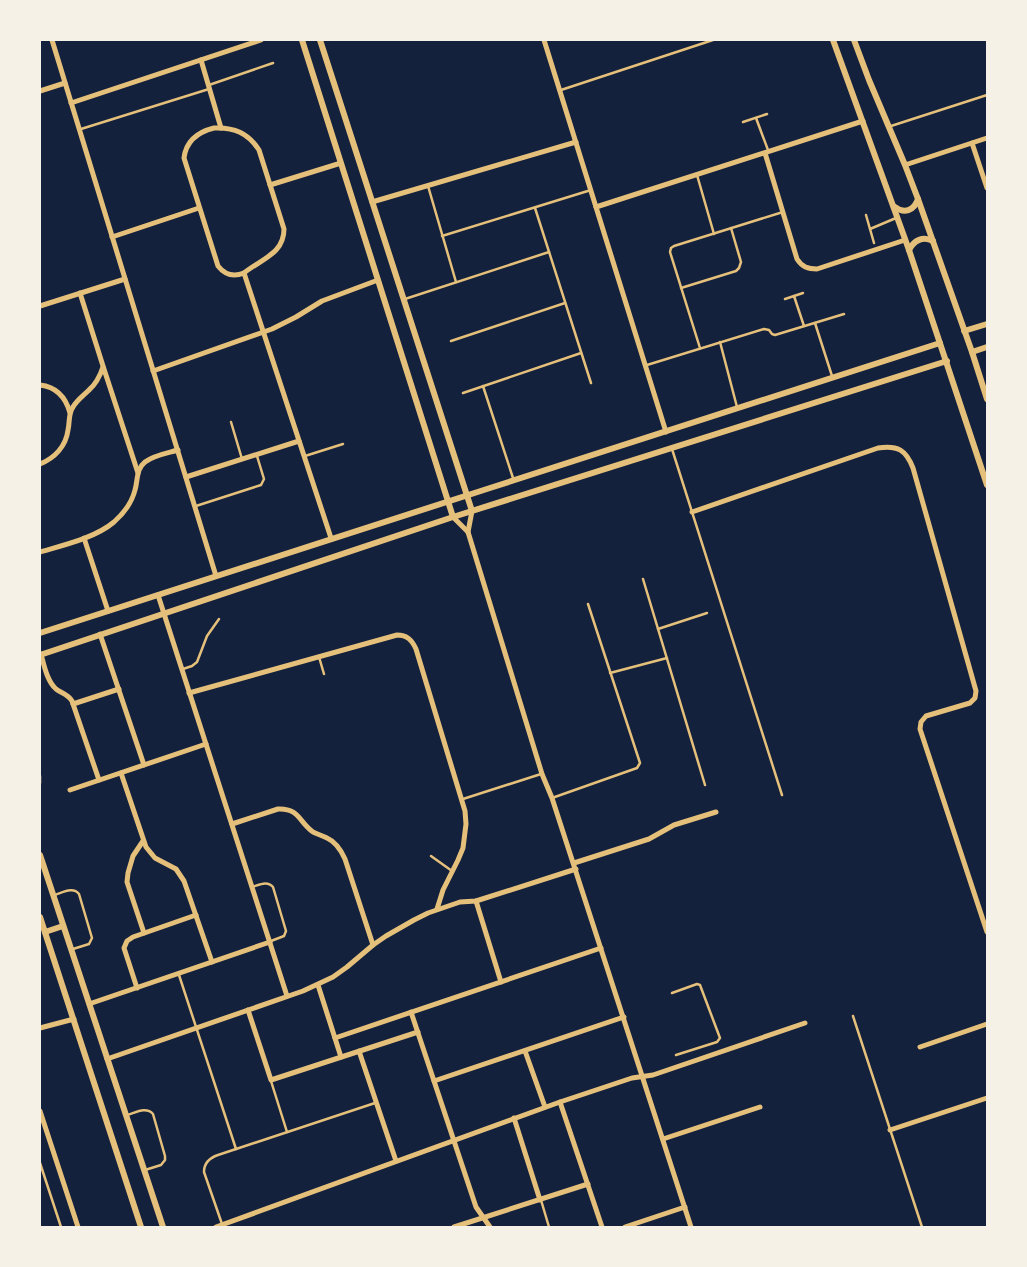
<svg xmlns="http://www.w3.org/2000/svg" width="1027" height="1267" font-family="Poppins,sans-serif">
  <rect width="100%" height="100%" fill="#14213d"/>
  <g fill="none" stroke-linecap="round" stroke-linejoin="round">
    <g stroke="#e5c07b" stroke-width="2.5">
      <polyline points="209,85 273,63"/>
      <polyline points="561,90 713,40"/>
      <polyline points="756,118 768,150"/>
      <polyline points="743,122 767,114"/>
      <polyline points="891,126 987,95"/>
      <polyline points="81,129 209,89"/>
      <polyline points="697,175 714,234"/>
      <polyline points="428,186 456,282"/>
      <polyline points="535,208 591,383"/>
      <polyline points="866,215 874,243"/>
      <polyline points="870,229 896,218"/>
      <polyline points="442,236 591,190"/>
      <polyline points="681,288 736,271 739,268 741,262 731,228"/>
      <polyline points="794,296 804,326"/>
      <polyline points="405,299 549,252"/>
      <polyline points="785,299 803,293"/>
      <polyline points="815,323 832,376"/>
      <polyline points="451,341 565,303"/>
      <polyline points="720,342 737,407"/>
      <polyline points="700,348 670,252 671,248 674,246 783,212"/>
      <polyline points="647,365 764,329 769,330 772,334 775,335 844,314"/>
      <polyline points="483,386 513,478"/>
      <polyline points="463,393 581,353"/>
      <polyline points="231,422 242,459"/>
      <polyline points="672,449 782,795"/>
      <polyline points="305,456 343,444"/>
      <polyline points="196,506 261,485 264,479 257,456"/>
      <polyline points="643,579 705,785"/>
      <polyline points="658,629 707,613"/>
      <polyline points="319,657 324,674"/>
      <polyline points="183,669 192,666 197,662 207,636 219,619"/>
      <polyline points="610,673 667,658"/>
      <polyline points="40,776 40,783"/>
      <polyline points="552,798 637,768 640,763 588,604"/>
      <polyline points="463,799 541,774"/>
      <polyline points="431,856 452,871"/>
      <path d="M252,887C259,885 267,880 273,887L286,931L284,936L271,941"/>
      <path d="M54,895C62,893 73,886 79,894L92,938L89,944L73,949"/>
      <polyline points="179,975 236,1149"/>
      <polyline points="672,993 697,984 700,985 720,1038 717,1042 676,1055"/>
      <polyline points="853,1016 922,1227"/>
      <polyline points="271,1081 287,1132"/>
      <path d="M127,1115C135,1113 146,1106 153,1114L165,1156V1160L161,1165L145,1170"/>
      <polyline points="40,1163 61,1227"/>
      <polyline points="541,1200 549,1227"/>
      <path d="M222,1224L204,1172C204,1163 209,1158 218,1155L375,1103"/>
    </g>
    <g stroke="#e5c07b" stroke-width="5">
      <polyline points="52,40 216,576"/>
      <polyline points="544,40 666,432"/>
      <polyline points="201,60 221,128"/>
      <polyline points="40,91 65,83"/>
      <polyline points="71,103 261,40"/>
      <path d="M214,128C234,127 248,133 259,150L284,229C284,254 261,259 244,273C234,277 225,275 218,266L184,158C186,141 198,132 214,128Z"/>
      <polyline points="972,143 987,188"/>
      <path d="M765,153L797,259C802,267 808,269 817,269L905,240"/>
      <polyline points="905,165 987,138"/>
      <polyline points="270,185 341,163"/>
      <polyline points="372,202 576,142"/>
      <polyline points="596,207 863,121"/>
      <polyline points="112,237 199,208"/>
      <polyline points="244,273 331,538"/>
      <polyline points="80,293 103,366 138,473"/>
      <polyline points="40,306 125,279"/>
      <polyline points="153,371 272,329 296,317 322,301 378,280"/>
      <path d="M40,385C57,387 66,398 70,413"/>
      <path d="M40,464C55,458 66,446 68,430C70,422 68,414 73,407C77,400 83,396 89,390C96,384 100,376 103,367"/>
      <polyline points="186,477 299,441"/>
      <path d="M692,512L878,448C898,445 906,450 913,468L976,691L975,698L970,703L926,716L921,722L920,729L987,932"/>
      <polyline points="453,517 468,532 542,774 552,798 691,1227"/>
      <polyline points="468,532 472,511"/>
      <polyline points="84,538 108,611"/>
      <path d="M40,552C64,545 95,538 114,522C123,514 132,502 135,490C138,480 136,469 145,462C154,455 168,453 178,450"/>
      <polyline points="158,595 287,996"/>
      <polyline points="100,634 144,765"/>
      <path d="M41,654C44,665 47,681 56,689C61,693 68,694 72,701L99,780"/>
      <path d="M189,693L397,635C407,635 412,640 416,649L465,811L466,824L463,848L458,860L443,890L437,909"/>
      <polyline points="73,704 119,689"/>
      <polyline points="121,773 146,847 155,858 176,869 184,881 212,962"/>
      <polyline points="70,790 206,744"/>
      <path d="M232,824L278,809C299,808 299,822 313,832C317,834 323,836 327,838C336,842 341,850 345,859L373,945"/>
      <polyline points="143,841 133,856 128,873 127,882 144,933"/>
      <polyline points="574,863 649,839 674,825 716,812"/>
      <polyline points="476,901 501,982"/>
      <polyline points="318,985 341,1057"/>
      <polyline points="137,988 124,948 127,941 133,937 196,915"/>
      <polyline points="89,1004 270,942"/>
      <polyline points="248,1010 271,1080 418,1032"/>
      <polyline points="411,1012 476,1207 490,1227"/>
      <polyline points="40,1028 74,1019"/>
      <polyline points="335,1038 601,948"/>
      <polyline points="920,1047 987,1024"/>
      <polyline points="359,1051 396,1161"/>
      <polyline points="525,1051 545,1107"/>
      <polyline points="107,1059 303,991 333,977 347,967 373,945 386,936 414,920 428,913 460,902 476,901 576,869"/>
      <polyline points="434,1081 624,1017"/>
      <polyline points="560,1102 602,1227"/>
      <polyline points="40,1111 78,1227"/>
      <polyline points="514,1118 540,1200"/>
      <polyline points="890,1130 987,1098"/>
      <polyline points="663,1139 760,1107"/>
      <polyline points="216,1227 560,1102 632,1078 653,1075 805,1023"/>
      <polyline points="454,1227 588,1184"/>
      <polyline points="625,1227 685,1207"/>
    </g>
    <g stroke="#e5c07b" stroke-width="6">
      <polyline points="302,40 453,517"/>
      <polyline points="320,40 472,511"/>
      <polyline points="833,40 909,250 987,485"/>
      <polyline points="854,40 869,80 905,165 918,199 972,352 987,399"/>
      <path d="M895,207C904,214 914,211 918,199"/>
      <path d="M909,250C914,240 923,236 933,241"/>
      <polyline points="964,331 987,324"/>
      <polyline points="972,352 987,347"/>
      <path d="M40,633C340,536 640,440 940,343"/>
      <polyline points="40,655 453,517 947,361"/>
      <polyline points="40,855 163,1227"/>
      <polyline points="40,917 141,1227"/>
      <polyline points="45,932 63,926"/>
    </g>
  </g>
  <rect width="1027" height="1267" fill="none" stroke="#f6f1e7" stroke-width="82"/>
</svg>
